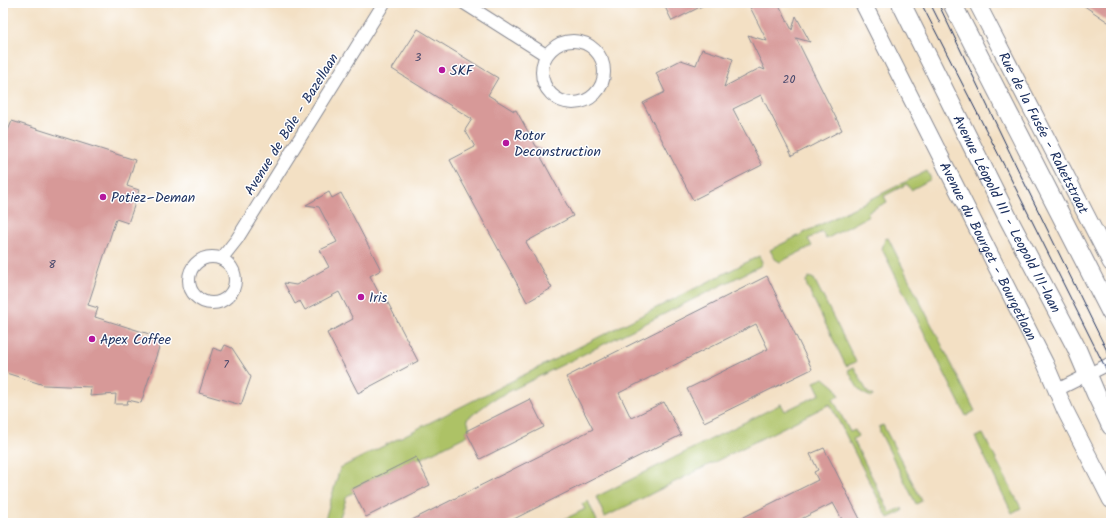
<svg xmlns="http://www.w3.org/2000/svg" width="1114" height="526" font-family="Kalam,sans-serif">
  <rect width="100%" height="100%" fill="#fff"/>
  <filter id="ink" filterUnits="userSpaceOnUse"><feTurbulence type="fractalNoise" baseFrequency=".025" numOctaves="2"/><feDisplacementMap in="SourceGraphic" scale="8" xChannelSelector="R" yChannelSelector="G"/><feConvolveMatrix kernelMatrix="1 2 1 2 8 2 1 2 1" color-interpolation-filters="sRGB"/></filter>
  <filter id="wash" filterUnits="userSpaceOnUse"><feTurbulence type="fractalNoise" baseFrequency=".012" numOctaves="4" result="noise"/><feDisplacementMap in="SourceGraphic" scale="16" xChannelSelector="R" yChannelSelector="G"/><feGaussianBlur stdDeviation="0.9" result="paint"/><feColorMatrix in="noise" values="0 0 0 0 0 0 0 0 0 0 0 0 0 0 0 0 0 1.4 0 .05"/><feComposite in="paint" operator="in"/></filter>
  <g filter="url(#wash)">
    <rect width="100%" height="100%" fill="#f3e0c4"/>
    <g fill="#adc266" stroke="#647862">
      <polygon points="927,171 931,179 911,190 907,184 884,196 887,202 867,212 869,216 826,239 822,232 808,239 812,246 780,262 775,259 770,250"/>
      <polygon points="888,238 975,411 966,416 882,249 885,239"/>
      <polygon points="759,256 762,262 760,266 492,400 467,419 470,429 466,431 468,435 418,460 416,457 352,489 354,492 347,496 338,523 324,523 340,468"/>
      <polygon points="809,277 814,279 856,362 846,366 807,286 806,281"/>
      <path d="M854,367L868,393L873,395L872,397C857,393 855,382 848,370Z"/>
      <polygon points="824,378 836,388 839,396 833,399 850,432 855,430 858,436 853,439 890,513 902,508 903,511 888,518 830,404 605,517 596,497 781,404 785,411 820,394 814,382"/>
      <polygon points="883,425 922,501 916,504 880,432 879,427"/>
      <polygon points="983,434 1021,508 1012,513 975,437"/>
      <polygon points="588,501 597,521 593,523 557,523 585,509 582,504"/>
    </g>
    <g id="blocks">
      <g fill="#d79998">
        <polygon points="663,3 708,3 672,21"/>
        <polygon points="748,3 778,3 792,30 796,16 810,42 796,38 842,130 792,156 761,95 733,109 762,165 693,200 643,103 665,92 656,73 681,60 696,65 702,49 733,59 724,87 760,68 765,70 748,35 767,41"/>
        <polygon points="1080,3 1111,3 1111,24"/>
        <polygon points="418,29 498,78 488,95 514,111 516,110 536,146 545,151 541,157 573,216 526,242 552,288 527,302 450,160 475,147 465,130 472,119 392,69"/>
        <polygon points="12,121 135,160 127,186 139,190 133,209 128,223 116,219 88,305 98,308 95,317 162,338 141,403 128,400 127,404 115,404 116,394 90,396 91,387 44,385 3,372 3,131 7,133"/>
        <polygon points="329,192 332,198 341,193 381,270 370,276 384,303 387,301 418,361 358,393 327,333 353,319 339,292 305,310 300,301 295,304 284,283 296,285 329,267 320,250 337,242 319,207 306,205"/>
        <polygon points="767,276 812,369 704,422 687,389 768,349 756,324 619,393 631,418 664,402 681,435 506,523 406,523 593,429 566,377"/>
        <polygon points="225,345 232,348 251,377 241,405 199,393 213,348 222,351"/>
        <polygon points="530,399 544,427 480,459 466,431"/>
        <polygon points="824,448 862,523 844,523 833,503 793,523 732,523 818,480 814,472 818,470 810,454"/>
        <polygon points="416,457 430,485 366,517 352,489"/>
      </g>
    </g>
  </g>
  <g filter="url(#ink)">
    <use href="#blocks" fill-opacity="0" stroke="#878891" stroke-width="1"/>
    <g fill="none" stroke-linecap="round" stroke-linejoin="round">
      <g stroke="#878891" stroke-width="14">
        <g id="street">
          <polyline points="464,3 546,55"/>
          <circle cx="573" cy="72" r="31"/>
          <circle cx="212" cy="280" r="23"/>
          <polyline points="222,258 237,239 384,3"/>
          <polyline points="1057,390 1111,363"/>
        </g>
      </g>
      <g stroke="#878891" stroke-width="18">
        <g id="secondary">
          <path id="s1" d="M863,3L1045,363L1065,410L1111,500"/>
          <path id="s2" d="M977,3L1111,263"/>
        </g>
      </g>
      <g stroke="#878891" stroke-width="20">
        <g id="primary">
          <path id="s3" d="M901,3L1008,218L1076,347L1096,394L1111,426"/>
          <polyline points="952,3 1111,313"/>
        </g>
      </g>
      <use href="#street" stroke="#fff" stroke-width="12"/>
      <use href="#secondary" stroke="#fff" stroke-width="16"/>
      <use href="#primary" stroke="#fff" stroke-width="18"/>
      <g stroke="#1b2f5e" stroke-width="1">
        <polyline points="921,3 1008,173 1111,379"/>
        <polyline points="930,3 940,23"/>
        <polyline points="938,3 1023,180 1111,359"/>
      </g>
    </g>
  </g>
  <g fill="#b5179e" stroke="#fff" stroke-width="1.5">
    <circle cx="442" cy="70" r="4"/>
    <circle cx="506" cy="143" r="4"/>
    <circle cx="103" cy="197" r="4"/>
    <circle cx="361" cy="297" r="4"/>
    <circle cx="92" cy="339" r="4"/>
  </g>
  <g text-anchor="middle" stroke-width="3" stroke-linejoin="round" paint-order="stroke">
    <g font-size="12" fill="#4a4a6c">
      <text x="418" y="61">3</text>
      <text x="789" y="83">20</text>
      <text x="52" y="268">8</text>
      <text x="226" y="368">7</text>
    </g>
    <g font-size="14" fill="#1b2f5e" stroke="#fff" text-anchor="start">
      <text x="450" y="75">SKF</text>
      <text x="514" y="140">Rotor<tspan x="514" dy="16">Deconstruction</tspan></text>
      <text x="111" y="202">Potiez–Deman</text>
      <text x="369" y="302">Iris</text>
      <text x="100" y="344">Apex Coffee</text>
    </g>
    <g font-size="14" fill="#1b2f5e" stroke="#fff">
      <text transform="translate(291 124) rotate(-58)" y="5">Avenue de Bâle - Bazellaan</text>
      <text dy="5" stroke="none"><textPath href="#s2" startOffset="146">Rue de la Fusée - Raketstraat</textPath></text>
      <text dy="5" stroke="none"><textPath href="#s3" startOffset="236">Avenue Léopold III - Leopold III-laan</textPath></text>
      <text dy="5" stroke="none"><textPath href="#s1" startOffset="278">Avenue du Bourget - Bourgetlaan</textPath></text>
    </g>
  </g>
  <rect width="1114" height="526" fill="none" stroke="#fff" stroke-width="16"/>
</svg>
